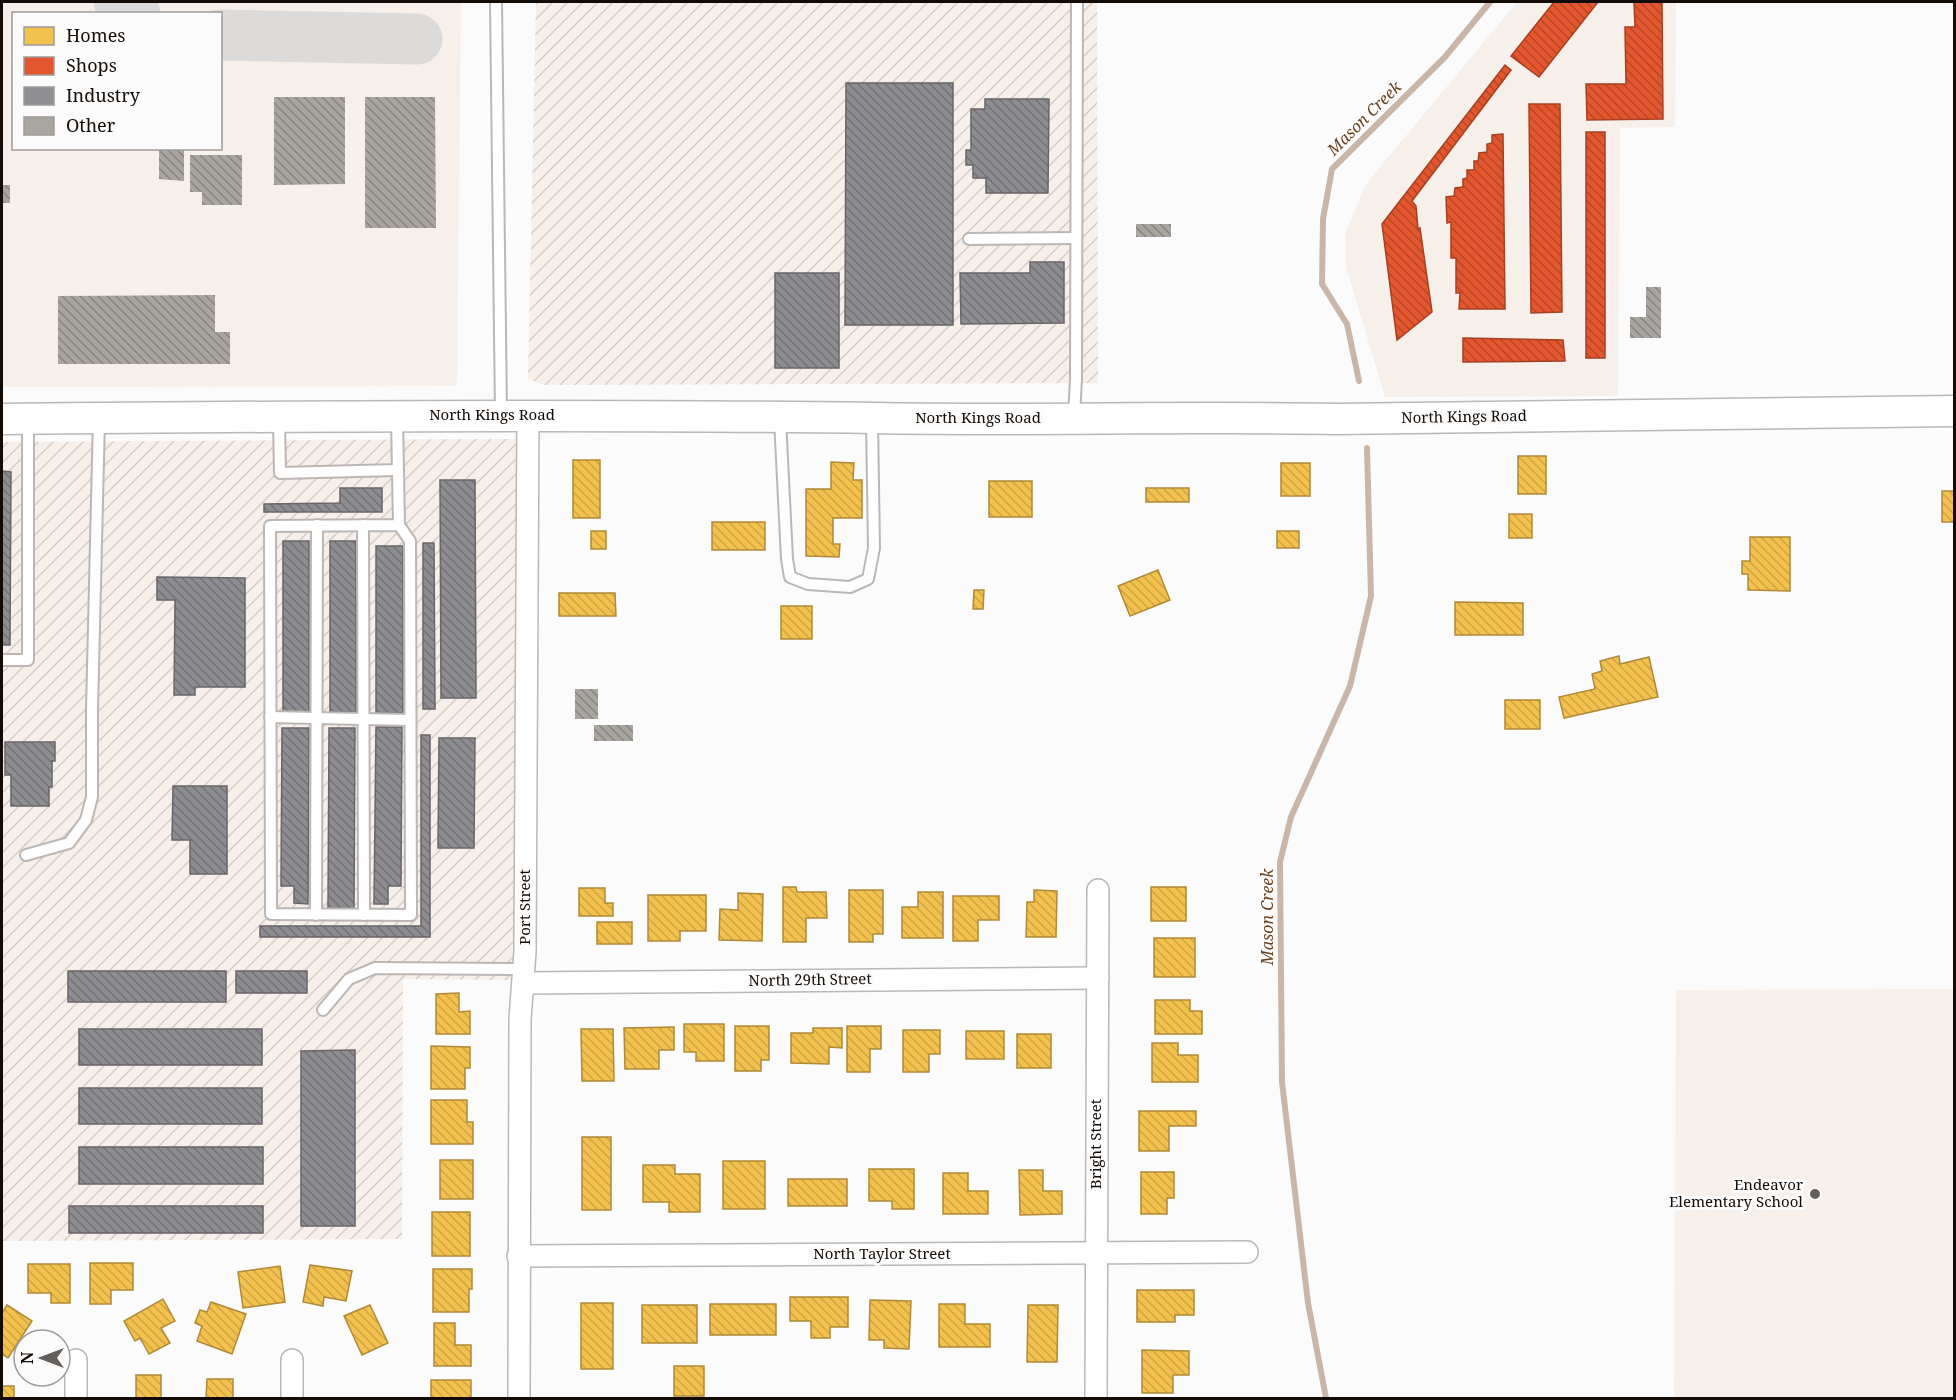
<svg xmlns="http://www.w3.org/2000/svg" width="1956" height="1400" font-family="'Noto Serif',serif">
  <defs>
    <pattern id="industrial-furrows" width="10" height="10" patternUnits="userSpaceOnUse" patternTransform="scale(1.5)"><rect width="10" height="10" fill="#f7efea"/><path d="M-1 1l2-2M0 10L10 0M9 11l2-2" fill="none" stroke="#d3ccc7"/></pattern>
    <pattern id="homes-back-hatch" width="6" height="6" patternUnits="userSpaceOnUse" patternTransform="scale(1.5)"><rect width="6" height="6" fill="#f2c14e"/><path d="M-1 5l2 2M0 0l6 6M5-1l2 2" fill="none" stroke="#cfa443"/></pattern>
    <pattern id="shops-back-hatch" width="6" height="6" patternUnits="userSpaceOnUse" patternTransform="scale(1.5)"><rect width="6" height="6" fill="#e4572e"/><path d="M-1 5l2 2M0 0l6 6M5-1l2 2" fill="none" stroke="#b84625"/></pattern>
    <pattern id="industry-back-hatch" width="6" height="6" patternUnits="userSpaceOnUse" patternTransform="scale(1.5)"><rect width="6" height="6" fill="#8d8d92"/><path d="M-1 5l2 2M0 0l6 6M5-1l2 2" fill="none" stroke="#727175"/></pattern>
    <pattern id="building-back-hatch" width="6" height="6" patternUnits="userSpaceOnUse" patternTransform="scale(1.5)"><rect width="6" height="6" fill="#a9a5a1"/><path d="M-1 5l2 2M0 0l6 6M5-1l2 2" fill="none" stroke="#888581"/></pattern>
  </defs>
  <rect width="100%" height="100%" fill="#fbfbfb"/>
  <g fill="#f7efea" fill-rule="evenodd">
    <path d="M2,2H461L457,386L2,387ZM14,14H220V148H14Z"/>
    <polygon points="1517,2 1676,2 1675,127 1620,128 1618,396 1385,397 1346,267 1345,234 1366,184"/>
    <polygon points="1954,989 1954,1398 1674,1398 1676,990"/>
  </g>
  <g fill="url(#industrial-furrows)">
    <polygon points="536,2 1097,2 1098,383 543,385 528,379"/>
    <polygon points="517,439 514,980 403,979 402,1239 2,1241 2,442"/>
  </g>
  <g fill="url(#homes-back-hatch)" stroke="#af8a38" stroke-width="1.5">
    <rect x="1518" y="456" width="28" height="38"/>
    <rect x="573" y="460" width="27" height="58"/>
    <polygon points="831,462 854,463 853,480 862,480 862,518 833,518 833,544 840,544 839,557 806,556 806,489 831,489"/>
    <rect x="1281" y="463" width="29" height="33"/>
    <rect x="989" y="481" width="43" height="36"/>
    <rect x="1146" y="488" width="43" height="14"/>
    <rect x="1942" y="491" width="12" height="31"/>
    <rect x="1509" y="514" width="23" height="24"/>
    <rect x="712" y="522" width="53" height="28"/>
    <rect x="591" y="531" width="15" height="18"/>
    <rect x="1277" y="531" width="22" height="17"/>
    <polygon points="1750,537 1790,537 1790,591 1748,590 1748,574 1742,574 1742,561 1750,561"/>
    <polygon points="1158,570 1170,600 1130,616 1118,586"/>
    <polygon points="974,590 984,590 983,609 973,609"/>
    <polygon points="559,593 615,593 616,616 559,616"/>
    <polygon points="1455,602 1523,603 1523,635 1455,635"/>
    <rect x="781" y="606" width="31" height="33"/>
    <polygon points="1619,656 1620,664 1649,657 1658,697 1564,718 1559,697 1595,689 1592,674 1602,671 1600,661"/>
    <rect x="1505" y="700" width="35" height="29"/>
    <polygon points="783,887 796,887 797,892 826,892 827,918 806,918 806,942 783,942"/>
    <rect x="1151" y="887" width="35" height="34"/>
    <polygon points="579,888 605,888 605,903 613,903 613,916 579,916"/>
    <polygon points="849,890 883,890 883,934 873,934 873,942 849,942"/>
    <polygon points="1034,890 1057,891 1056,937 1026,937 1027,902 1034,902"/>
    <polygon points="918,892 943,892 943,938 902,938 902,907 918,907"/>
    <polygon points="738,893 763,894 762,941 719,940 720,909 738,910"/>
    <polygon points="648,895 706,895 706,931 680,931 680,941 648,941"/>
    <polygon points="953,896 999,896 999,920 978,920 978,941 953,941"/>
    <rect x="597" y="922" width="35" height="22"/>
    <rect x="1154" y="938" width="41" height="39"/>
    <polygon points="459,993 459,1012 470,1011 470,1034 436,1034 436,994"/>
    <polygon points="1155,1000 1190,1000 1190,1011 1202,1011 1202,1034 1155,1034"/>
    <polygon points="684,1024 724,1024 724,1061 696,1061 696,1052 684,1052"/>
    <polygon points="735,1026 769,1026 769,1060 761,1060 761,1071 735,1071"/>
    <polygon points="847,1026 881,1026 881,1049 870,1049 870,1072 847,1072"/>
    <polygon points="674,1027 674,1050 659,1050 659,1069 625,1069 624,1028"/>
    <polygon points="813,1028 842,1028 842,1048 829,1047 829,1064 791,1063 791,1033 813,1033"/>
    <polygon points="581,1029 613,1029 614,1081 582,1081"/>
    <polygon points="903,1030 940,1030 940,1054 929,1054 929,1072 903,1072"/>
    <rect x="966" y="1031" width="38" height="28"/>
    <rect x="1017" y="1034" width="34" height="34"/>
    <polygon points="1152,1043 1178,1043 1178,1055 1198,1055 1198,1082 1152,1082"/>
    <polygon points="431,1046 470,1047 470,1068 465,1068 465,1089 431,1089"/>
    <polygon points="431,1100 467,1100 467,1122 473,1122 473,1144 431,1144"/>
    <polygon points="1139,1111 1196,1111 1196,1126 1169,1126 1169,1151 1139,1151"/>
    <rect x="582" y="1137" width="29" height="73"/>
    <rect x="440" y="1160" width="33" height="39"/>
    <rect x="723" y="1161" width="42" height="48"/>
    <polygon points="643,1165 675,1165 675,1174 700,1174 700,1212 669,1212 669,1202 643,1202"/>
    <polygon points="869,1169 914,1169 914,1209 892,1209 892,1201 869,1201"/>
    <polygon points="1019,1170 1043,1170 1043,1191 1062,1191 1062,1214 1020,1215"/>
    <polygon points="1141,1172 1174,1172 1174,1198 1167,1198 1167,1214 1141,1214"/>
    <polygon points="943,1173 968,1173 968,1191 988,1191 988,1214 943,1214"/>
    <rect x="788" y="1179" width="59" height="27"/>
    <rect x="432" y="1212" width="38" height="44"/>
    <polygon points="90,1263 133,1263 133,1290 111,1290 111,1304 90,1304"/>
    <polygon points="28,1264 70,1264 70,1303 51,1303 51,1293 28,1293"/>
    <polygon points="310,1265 352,1271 346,1301 324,1297 323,1306 303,1302"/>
    <polygon points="280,1266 285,1302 243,1308 238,1272"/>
    <polygon points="433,1269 472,1269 472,1289 469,1289 469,1312 433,1312"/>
    <polygon points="1137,1290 1194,1290 1194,1315 1175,1315 1175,1322 1137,1322"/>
    <polygon points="790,1297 848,1297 848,1327 830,1327 830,1338 811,1338 811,1321 790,1321"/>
    <polygon points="163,1299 175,1321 161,1328 170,1343 149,1354 140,1338 135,1341 124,1321"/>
    <polygon points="870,1300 911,1301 909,1349 884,1348 884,1340 869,1340"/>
    <polygon points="211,1302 246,1314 232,1354 197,1341 202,1326 195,1323 200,1310 207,1312"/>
    <rect x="581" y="1303" width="32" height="66"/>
    <rect x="710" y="1304" width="66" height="31"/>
    <polygon points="939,1304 965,1304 965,1324 990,1324 990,1347 939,1347"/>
    <polygon points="7,1305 32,1321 8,1358 2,1354 2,1313"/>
    <polygon points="370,1305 388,1343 362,1355 344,1316"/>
    <rect x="642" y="1305" width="55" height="38"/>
    <polygon points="1028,1305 1058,1305 1057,1362 1027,1362"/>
    <polygon points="434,1323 455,1323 455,1345 471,1345 471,1366 434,1366"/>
    <polygon points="1142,1350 1189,1351 1189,1375 1173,1375 1173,1393 1142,1393"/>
    <rect x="674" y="1366" width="30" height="30"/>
    <rect x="136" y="1375" width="25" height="23"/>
    <polygon points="207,1379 233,1379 233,1398 206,1398"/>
    <rect x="431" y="1380" width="40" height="18"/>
    <polygon points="2,1386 14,1386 14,1398 33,1398 2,1398"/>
  </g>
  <g fill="url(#shops-back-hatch)" stroke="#a54022" stroke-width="1.5">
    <polygon points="1554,2 1598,2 1539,77 1511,56"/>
    <polygon points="1634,2 1662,2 1663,119 1587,120 1586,84 1626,84 1625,27 1635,27"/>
    <polygon points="1505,65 1511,70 1412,201 1416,206 1418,229 1420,228 1432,312 1397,340 1382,224"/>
    <polygon points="1529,104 1560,104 1562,312 1531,313"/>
    <rect x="1586" y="132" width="19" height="226"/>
    <polygon points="1503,134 1505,309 1459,309 1460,293 1456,293 1456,258 1451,258 1451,222 1447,223 1446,197 1454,196 1455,188 1463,187 1463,179 1467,178 1467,170 1474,170 1474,161 1478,161 1479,153 1487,152 1487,144 1492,143 1492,135"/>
    <polygon points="1463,338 1563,340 1565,361 1463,362"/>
  </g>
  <g fill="url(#industry-back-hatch)" stroke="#686668" stroke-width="1.5">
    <polygon points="846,83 953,83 953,325 845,325"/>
    <polygon points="985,99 1049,99 1048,193 986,193 986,178 973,178 973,165 966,165 966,150 971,150 971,109 985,109"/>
    <polygon points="1030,262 1064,262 1064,323 961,324 960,273 1030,273"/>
    <rect x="775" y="273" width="64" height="95"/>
    <polygon points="2,471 11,472 10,645 2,645"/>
    <polygon points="440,480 475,480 476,698 441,698"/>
    <polygon points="340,488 382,488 382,512 264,512 264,504 340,503"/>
    <rect x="283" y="541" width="26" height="171"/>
    <rect x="330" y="541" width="26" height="171"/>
    <polygon points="423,543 434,543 435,709 423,709"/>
    <rect x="376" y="546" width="27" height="167"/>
    <polygon points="157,577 245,578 245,687 195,687 195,695 174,695 175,600 157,600"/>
    <polygon points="376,727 402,727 401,886 388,886 388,904 374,904"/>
    <polygon points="282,728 309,728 308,904 294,903 294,886 281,886"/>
    <polygon points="329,728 355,728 354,908 328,908"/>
    <polygon points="421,735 430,735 430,937 260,937 260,926 421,926"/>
    <polygon points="439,738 475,738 474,848 438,848"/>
    <polygon points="5,742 55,742 55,761 52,761 52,787 49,787 49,806 11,806 11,775 5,775"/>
    <polygon points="173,786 227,786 227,874 190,874 190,840 172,840"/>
    <rect x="68" y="971" width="158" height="31"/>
    <rect x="236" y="971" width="71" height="22"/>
    <rect x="79" y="1029" width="183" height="36"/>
    <polygon points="355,1050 355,1226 301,1226 301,1051"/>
    <rect x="79" y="1088" width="183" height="36"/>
    <rect x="79" y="1147" width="184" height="37"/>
    <rect x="69" y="1206" width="194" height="27"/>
  </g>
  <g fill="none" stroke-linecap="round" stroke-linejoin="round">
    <g stroke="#cab6a8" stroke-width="6">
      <polyline points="1359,381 1347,324 1322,284 1323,219 1332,169 1445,57 1490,2"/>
      <polyline points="1326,1398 1308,1303 1282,1082 1280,862 1291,817 1350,686 1371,596 1367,448"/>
    </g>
    <g stroke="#dcdbda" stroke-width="51">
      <polyline points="119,2 135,14"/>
      <polyline points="220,35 417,39"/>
    </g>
  </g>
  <g fill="url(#building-back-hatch)">
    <polygon points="274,97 345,97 345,184 274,185"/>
    <polygon points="365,97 435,97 436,228 365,228"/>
    <polygon points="159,148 184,148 184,181 159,179"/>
    <polygon points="190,155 242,155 242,205 202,205 202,192 190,192"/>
    <rect x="2" y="185" width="8" height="18"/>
    <rect x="1136" y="224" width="35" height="13"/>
    <polygon points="1646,287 1661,287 1661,338 1630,338 1630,317 1646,317"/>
    <polygon points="215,295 215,332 230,332 230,364 58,364 58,296"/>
    <rect x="575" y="689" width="23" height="30"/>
    <rect x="594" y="725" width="39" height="16"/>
  </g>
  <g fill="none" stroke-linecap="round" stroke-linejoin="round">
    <g stroke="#bcb7b4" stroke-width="14">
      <g id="service">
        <polyline points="496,2 501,415"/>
        <polyline points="969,239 1076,238"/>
        <polyline points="1074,417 1076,379 1077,2"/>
        <polyline points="397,419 399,525 410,541 411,915 271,914 270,526 399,525"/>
        <polyline points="780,419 787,559 790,577 808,584 850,587 868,579 874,548 872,421"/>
        <polyline points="279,420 280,473 397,470"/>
        <polyline points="363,525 364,915"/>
        <polyline points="2,660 28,660 28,420"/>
        <polyline points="270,717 410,720"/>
        <polyline points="26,855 69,843 86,820 92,797 92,710 99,418"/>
        <polyline points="316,915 317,525"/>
        <polyline points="323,1010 349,979 375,968 523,969"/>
      </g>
    </g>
    <g stroke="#bcb7b4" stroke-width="24">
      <g id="minor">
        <polyline points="523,983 1098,978"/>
        <polyline points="518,1256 1247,1252"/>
        <polyline points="76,1398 76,1360"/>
        <polyline points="292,1398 292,1360"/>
        <polyline points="519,1398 520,1019 525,952 528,415"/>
        <polyline points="1096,1398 1098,890"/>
      </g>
    </g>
    <g stroke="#bcb7b4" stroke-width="33">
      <path id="secondary" d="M2,419C292,416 583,414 874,418C1028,421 1182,416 1336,419L1954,411"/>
    </g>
    <use href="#service" stroke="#fefefe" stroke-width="10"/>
    <use href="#minor" stroke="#fefefe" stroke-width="21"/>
    <use href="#secondary" stroke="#fefefe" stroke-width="30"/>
  </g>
  <circle fill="#645f5b" stroke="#fbfbfb" stroke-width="2" cx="1815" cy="1194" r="6"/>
  <g text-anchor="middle" stroke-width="6" stroke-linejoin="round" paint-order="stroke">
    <g font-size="15" fill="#130b05" stroke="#fbfbfb">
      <text x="492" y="420">North Kings Road</text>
      <text transform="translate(1464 417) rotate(-1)" y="5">North Kings Road</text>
      <text x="978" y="423">North Kings Road</text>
      <text transform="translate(525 907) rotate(-90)" y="5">Port Street</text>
      <text transform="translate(810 980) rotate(-1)" y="5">North 29th Street</text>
      <text transform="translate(1096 1144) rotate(-90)" y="5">Bright Street</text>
      <text x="882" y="1259">North Taylor Street</text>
    </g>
    <g font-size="15" fill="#130b05" stroke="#fbfbfb" text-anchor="end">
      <text x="1803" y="1190">Endeavor<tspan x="1803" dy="17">Elementary School</tspan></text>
    </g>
    <g font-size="16" font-style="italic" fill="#69421e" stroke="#fbfbfb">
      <text transform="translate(1364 118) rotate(-45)" y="6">Mason Creek</text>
      <text transform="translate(1267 917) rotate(-90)" y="6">Mason Creek</text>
    </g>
  </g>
  <rect width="1956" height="1400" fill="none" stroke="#130b05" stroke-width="6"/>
  <rect x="12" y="12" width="210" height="138" fill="#fbfbfb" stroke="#9e9b99" stroke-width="1.5"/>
  <rect x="24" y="27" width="30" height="18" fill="#f2c14e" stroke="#9e9b99" stroke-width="1.5"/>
  <text x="66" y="42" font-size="18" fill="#130b05">Homes</text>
  <rect x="24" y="57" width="30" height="18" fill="#e4572e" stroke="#9e9b99" stroke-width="1.5"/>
  <text x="66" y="72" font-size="18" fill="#130b05">Shops</text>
  <rect x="24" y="87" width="30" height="18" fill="#8d8d92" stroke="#9e9b99" stroke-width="1.5"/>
  <text x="66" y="102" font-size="18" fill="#130b05">Industry</text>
  <rect x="24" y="117" width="30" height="18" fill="#a9a5a1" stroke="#9e9b99" stroke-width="1.5"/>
  <text x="66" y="132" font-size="18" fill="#130b05">Other</text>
  <g transform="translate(42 1358) rotate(270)"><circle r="28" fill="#fbfbfb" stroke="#9e9b99" stroke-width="1.5"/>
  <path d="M0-4.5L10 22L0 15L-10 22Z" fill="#645f5b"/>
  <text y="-9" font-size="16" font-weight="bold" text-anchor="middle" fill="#130b05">N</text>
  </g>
</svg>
